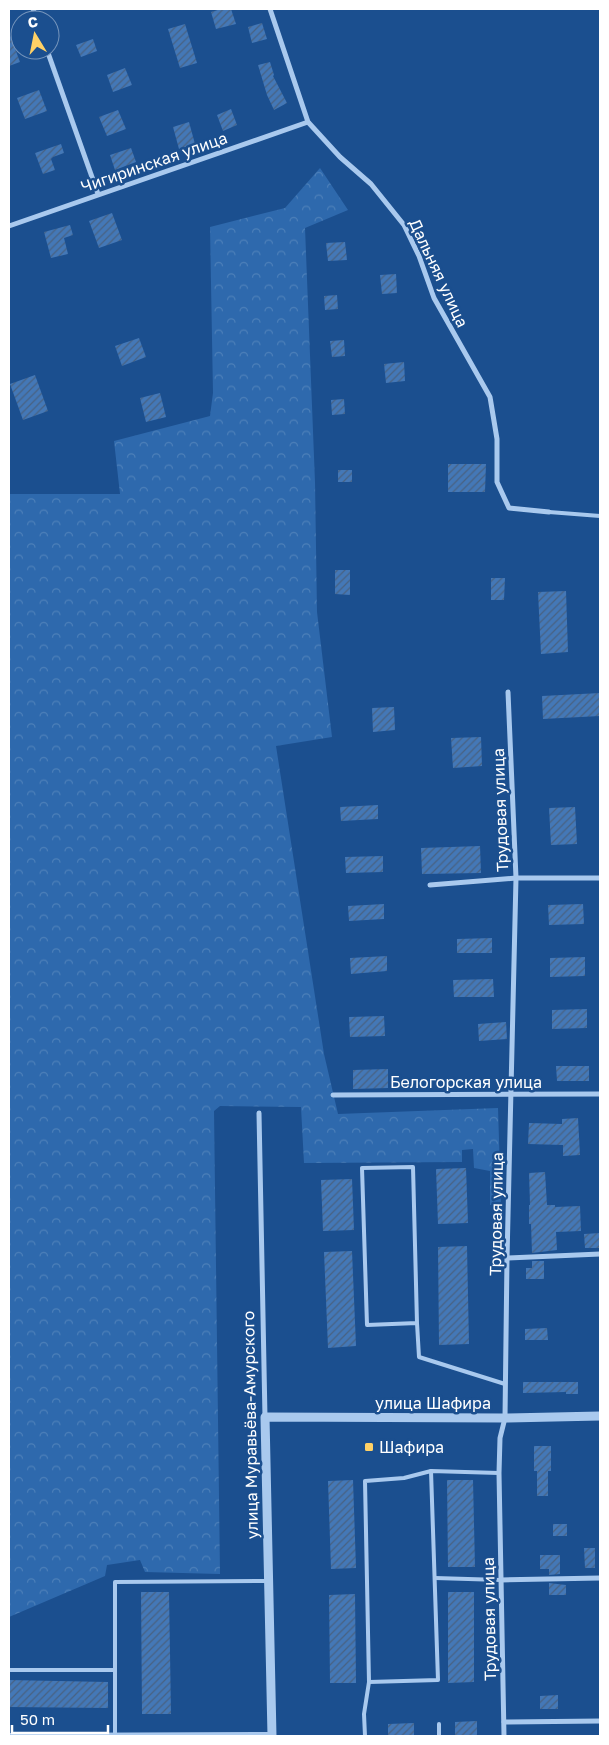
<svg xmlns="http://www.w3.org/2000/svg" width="609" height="1745" font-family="'Golos Text',sans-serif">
  <defs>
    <pattern id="forest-crowns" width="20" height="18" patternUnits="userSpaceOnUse" patternTransform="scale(1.25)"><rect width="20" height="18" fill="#2e69ad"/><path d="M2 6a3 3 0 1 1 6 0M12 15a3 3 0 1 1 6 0" fill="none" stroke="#4d80b9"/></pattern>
    <pattern id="building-hatch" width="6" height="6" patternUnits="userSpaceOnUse" patternTransform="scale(1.25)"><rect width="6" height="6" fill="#4478b7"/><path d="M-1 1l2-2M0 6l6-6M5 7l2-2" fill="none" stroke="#486282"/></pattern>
  </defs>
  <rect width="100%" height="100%" fill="#1b4f8f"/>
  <polygon fill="url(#forest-crowns)" points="320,168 348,210 305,228 315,482 317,612 332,737 276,746 324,1054 338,1114 498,1108 501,1205 490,1205 490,1171 474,1168 473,1149 462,1150 462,1162 304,1163 301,1107 220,1106 214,1111 220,1574 145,1572 140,1560 107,1565 105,1576 9,1617 9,494 120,494 114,441 210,416 213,393 210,227 285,208"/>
  <g fill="url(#building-hatch)">
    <polygon points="221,9 231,9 236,24 216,29 211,12"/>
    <polygon points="262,23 267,39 252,43 248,27"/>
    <polygon points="185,24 197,63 180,68 168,29"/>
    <polygon points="10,35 20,62 9,66 9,36"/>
    <polygon points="93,39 97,51 81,57 76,45"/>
    <polygon points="270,62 274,75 273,76 287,103 274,110 267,95 258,65"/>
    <polygon points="125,68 132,85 113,92 107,75"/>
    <polygon points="39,90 47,111 25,119 17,98"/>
    <polygon points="231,109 237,125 223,131 217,115"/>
    <polygon points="118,110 126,129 107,136 99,117"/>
    <polygon points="189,122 195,144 179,149 173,127"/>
    <polygon points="61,144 64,153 53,157 51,159 55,170 43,174 35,153"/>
    <polygon points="131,148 136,162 115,170 110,155"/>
    <polygon points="112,213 122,240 99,248 89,221"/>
    <polygon points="70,225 73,235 64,238 68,254 51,258 44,232"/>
    <polygon points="345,242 347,260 328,261 326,243"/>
    <polygon points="396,274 397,293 382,294 380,275"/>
    <polygon points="337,295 338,309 325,310 324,296"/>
    <polygon points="139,338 146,357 122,366 115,346"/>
    <polygon points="344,340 345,356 332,357 330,341"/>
    <polygon points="404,362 405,381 386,383 384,364"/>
    <polygon points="35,375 48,411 23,420 10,384"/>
    <polygon points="160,393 166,417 146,422 140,398"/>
    <polygon points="344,399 345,414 332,415 331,400"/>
    <polygon points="448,464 486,464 485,492 448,492"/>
    <rect x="338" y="470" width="14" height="12"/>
    <polygon points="335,570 350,570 350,595 335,594"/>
    <polygon points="491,578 505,578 504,600 491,600"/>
    <polygon points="566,591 568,652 541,654 538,592"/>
    <polygon points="600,693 600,716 543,719 542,696"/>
    <polygon points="394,707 395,730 373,732 372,708"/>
    <polygon points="481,737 482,766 453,768 451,738"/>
    <polygon points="378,805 378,819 341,821 340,807"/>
    <polygon points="575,807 577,844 551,845 549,808"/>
    <polygon points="480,846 481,873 422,874 421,848"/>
    <polygon points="383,856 383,872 346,873 345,857"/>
    <polygon points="384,904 384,919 349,921 348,906"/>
    <polygon points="583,904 584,924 549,925 548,905"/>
    <polygon points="492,938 492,953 457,953 457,939"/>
    <polygon points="387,956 387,971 351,974 350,958"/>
    <polygon points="585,957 585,976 550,977 550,958"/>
    <polygon points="493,979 494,997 454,997 453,980"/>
    <polygon points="587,1009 587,1028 552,1029 552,1010"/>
    <polygon points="384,1016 385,1036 350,1037 349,1017"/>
    <polygon points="506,1022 507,1039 479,1041 478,1024"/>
    <polygon points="556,1066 589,1066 589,1081 557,1081"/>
    <polygon points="388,1069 388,1088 353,1089 353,1070"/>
    <polygon points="578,1118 580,1155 563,1156 563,1145 528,1144 529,1123 562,1124 562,1119"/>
    <polygon points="466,1168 468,1223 438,1224 436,1169"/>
    <polygon points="545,1172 547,1205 555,1205 555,1207 580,1206 581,1231 556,1232 557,1250 532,1253 531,1224 529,1224 529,1205 530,1205 529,1173"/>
    <polygon points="352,1179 354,1230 323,1231 321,1180"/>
    <polygon points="600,1233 600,1248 585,1248 584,1234"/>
    <polygon points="467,1246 469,1344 439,1345 438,1247"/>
    <polygon points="352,1251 356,1346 328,1348 324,1252"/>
    <polygon points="532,1261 544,1261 544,1279 526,1279 526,1268 532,1268"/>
    <polygon points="547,1328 548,1340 525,1340 525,1329"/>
    <polygon points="523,1382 578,1382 578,1394 566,1394 566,1392 523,1393"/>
    <polygon points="534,1446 551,1446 551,1471 548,1471 548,1496 537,1496 537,1471 534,1471"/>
    <polygon points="353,1480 356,1568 331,1569 328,1481"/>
    <polygon points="447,1480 473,1480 475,1567 448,1567"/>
    <rect x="553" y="1524" width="14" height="12"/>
    <polygon points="584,1548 595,1548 595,1568 585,1568"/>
    <polygon points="540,1555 560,1555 560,1574 549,1575 549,1569 540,1569"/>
    <polygon points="549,1583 566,1585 566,1595 549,1595"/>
    <polygon points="141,1592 169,1592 171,1714 142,1714"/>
    <polygon points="448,1592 474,1592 474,1682 448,1683"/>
    <polygon points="355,1594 356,1683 330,1683 329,1595"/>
    <polygon points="9,1680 108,1682 108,1708 9,1707"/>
    <polygon points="558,1695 558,1709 540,1709 540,1696"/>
    <polygon points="477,1721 477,1736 455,1736 455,1722"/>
    <polygon points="414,1723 414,1736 388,1736 388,1724"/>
  </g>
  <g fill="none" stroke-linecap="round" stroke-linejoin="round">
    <g stroke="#a9c9ee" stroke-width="4">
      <polyline points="549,512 600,516"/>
      <polyline points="417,1323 413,1167 362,1168 367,1325 417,1323 419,1357 505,1384"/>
      <polyline points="435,1578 501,1580"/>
      <polyline points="9,1670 115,1670"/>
      <polyline points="369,1682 438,1680 431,1471"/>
      <polyline points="115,1734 115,1582 269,1581"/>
      <polyline points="9,1735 272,1734"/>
      <polyline points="365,1736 364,1714 369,1682 365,1481 404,1478 431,1471 499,1473"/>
      <polyline points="439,1736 439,1724"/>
    </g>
    <g stroke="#a9c9ee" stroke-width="5">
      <polyline points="33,9 37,20"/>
      <polyline points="270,9 308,122 340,157 371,184 404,225 419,256 434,298 490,397 497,439 497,482 509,508 549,512"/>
      <polyline points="47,50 98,194"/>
      <polyline points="9,226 308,122"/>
      <polyline points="430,885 516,878 600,878"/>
      <polyline points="333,1095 600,1094"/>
      <polyline points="259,1113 265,1417"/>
      <polyline points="507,1258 600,1254"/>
      <polyline points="501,1580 600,1578"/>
      <polyline points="504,1722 600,1721"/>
      <polyline points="504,1736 499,1473 500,1438 505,1418 507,1258 516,878 508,692"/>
    </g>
    <polyline stroke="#a9c9ee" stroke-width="9" points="272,1736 265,1417 505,1418 600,1416"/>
  </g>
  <rect fill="#ffd166" stroke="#1b4f8f" stroke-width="2" x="364" y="1442" width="10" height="10" rx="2.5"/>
  <g text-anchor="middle" stroke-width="5" stroke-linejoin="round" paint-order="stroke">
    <g font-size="16" fill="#fff" stroke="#1b4f8f">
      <text transform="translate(154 162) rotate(-19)" y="6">Чигиринская улица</text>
      <text transform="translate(439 273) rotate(65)" y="6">Дальняя улица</text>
      <text transform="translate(500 810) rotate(-92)" y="6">Трудовая улица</text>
      <text x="466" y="1088">Белогорская улица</text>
      <text transform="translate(496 1214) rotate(-89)" y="6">Трудовая улица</text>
      <text x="433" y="1409">улица Шафира</text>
      <text transform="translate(250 1425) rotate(-91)" y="6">улица Муравьёва-Амурского</text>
      <text transform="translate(489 1619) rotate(-91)" y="6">Трудовая улица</text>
    </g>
    <g font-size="16" fill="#fff" stroke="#1b4f8f" text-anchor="start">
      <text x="379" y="1453">Шафира</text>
    </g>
  </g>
  <rect width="609" height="1745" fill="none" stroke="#ffffff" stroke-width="20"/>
  <g transform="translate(35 35) rotate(350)"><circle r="24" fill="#1b4f8f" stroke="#7695bc"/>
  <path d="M0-4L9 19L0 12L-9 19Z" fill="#ffd166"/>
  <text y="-8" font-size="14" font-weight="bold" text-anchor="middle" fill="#ffffff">С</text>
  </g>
  <path d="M12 1725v8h96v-8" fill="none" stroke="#ffffff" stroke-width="2.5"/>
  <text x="20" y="1725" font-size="15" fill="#ffffff" stroke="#1b4f8f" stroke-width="4" paint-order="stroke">50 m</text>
</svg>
